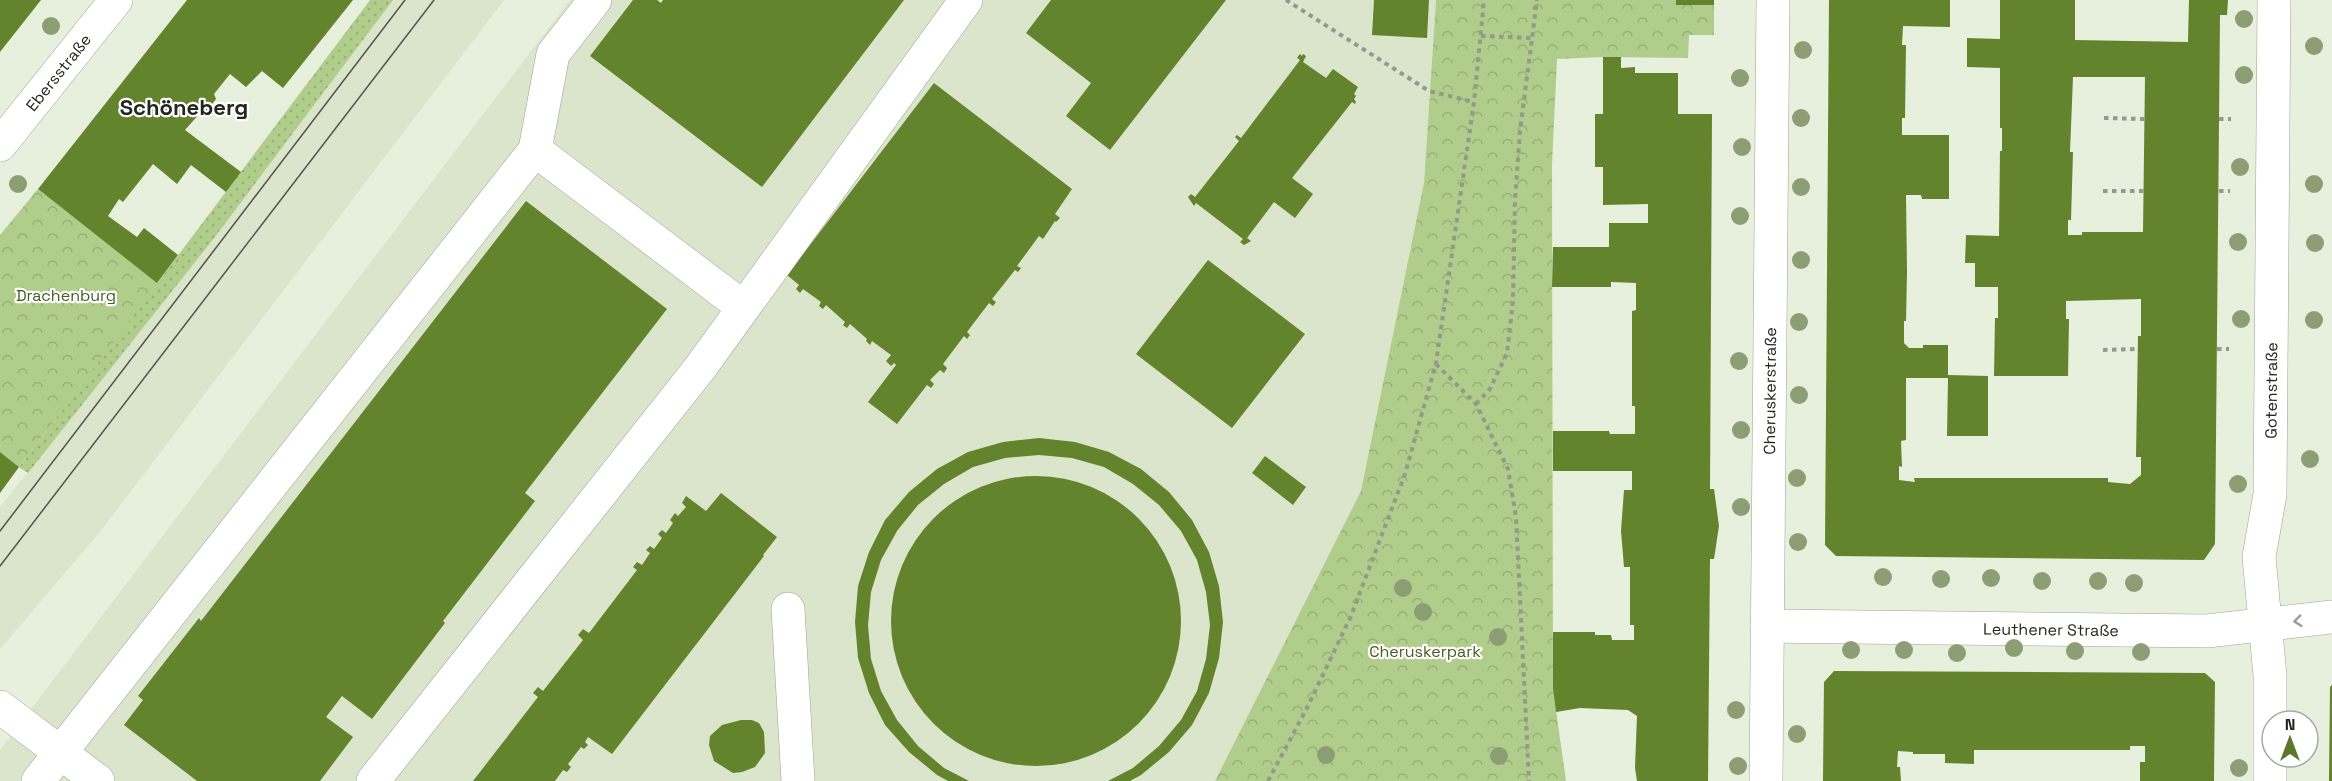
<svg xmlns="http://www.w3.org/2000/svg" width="2332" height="781" font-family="'Space Grotesk',sans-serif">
  <defs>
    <pattern id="grass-dots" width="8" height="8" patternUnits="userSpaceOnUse" patternTransform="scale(1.5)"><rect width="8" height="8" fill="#b1cd8b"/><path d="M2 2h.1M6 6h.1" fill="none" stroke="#98b078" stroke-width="1.8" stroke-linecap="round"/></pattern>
    <pattern id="forest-crowns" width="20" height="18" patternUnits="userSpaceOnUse" patternTransform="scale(1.5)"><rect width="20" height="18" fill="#b1cd8b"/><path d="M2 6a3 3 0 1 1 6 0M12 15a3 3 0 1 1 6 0" fill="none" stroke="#98b078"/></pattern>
  </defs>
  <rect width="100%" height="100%" fill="#e7efdd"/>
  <g fill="#dae5cc">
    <polygon points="393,0 504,0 99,533 0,649 0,507 215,237"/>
    <polygon points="570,0 1436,0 1424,183 1361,491 1215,781 0,781 0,750"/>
  </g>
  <polygon fill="url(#grass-dots)" points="370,0 393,0 215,237 28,473 19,467"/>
  <g fill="url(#forest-crowns)">
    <polygon points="1436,0 1676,0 1676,5 1714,5 1714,35 1689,35 1688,58 1603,57 1557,59 1552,164 1553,689 1566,781 1215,781 1361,491 1424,183"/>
    <polygon points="38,189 158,283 19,467 0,452 0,235"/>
  </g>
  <g fill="#63832c" fill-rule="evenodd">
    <polygon points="0,0 41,0 0,52"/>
    <polygon points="187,0 353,0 283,88 262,71 246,87 230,74 214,94 216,99 206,112 201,112 185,130 241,172 226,192 191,165 177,184 153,164 123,202 119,199 108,216 137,237 144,228 178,255 157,283 38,189"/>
    <polygon points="633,0 657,0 661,3 663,0 904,0 762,187 590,56"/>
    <polygon points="1051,0 1226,0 1110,150 1066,116 1091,83 1026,33"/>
    <polygon points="1374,0 1429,0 1427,38 1372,35"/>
    <rect x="1676" y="0" width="38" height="5"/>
    <path d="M1829,0H1950V27L1903,26L1902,45H1906L1905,118H1902V135H1949V199H1922L1921,195H1906L1907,272L1906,321H1904V343L1909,348H1923V345H1948V375L1988,376V436H1947L1948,378H1906V440L1901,441L1902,467L1899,466V480L1915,482L1914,478H2108V482L2130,484L2141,475V457H2136L2138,336H2141V299L2066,301V319H2069L2068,376H1994L1995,318H1998V287H1975V263H1965L1966,235L1999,236L2000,151H2002V128H2000V68L1967,67V38L2000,39V0H2075V40L2188,42L2189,0H2228L2227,15H2220L2215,544L2204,560L1836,556L1825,545ZM2073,77H2145L2143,232H2082V235H2068V220H2071L2073,152H2070Z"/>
    <polygon points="1300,54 1302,56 1303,54 1306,56 1303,62 1326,78 1333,69 1358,87 1354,94 1356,96 1354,99 1356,102 1355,104 1352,102 1292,178 1313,194 1295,218 1274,202 1247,238 1251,241 1244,245 1240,242 1243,239 1196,203 1194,206 1188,197 1191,194 1195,197 1239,141 1235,137 1237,135 1241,138 1300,60 1297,58"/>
    <polygon points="1603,57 1621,57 1621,68 1635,67 1635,73 1678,73 1678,114 1712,114 1710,489 1714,489 1719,526 1714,559 1710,559 1708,781 1637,781 1635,768 1637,716 1628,710 1580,708 1556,712 1553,689 1553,632 1595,632 1595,635 1611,635 1612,640 1634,640 1634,625 1630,625 1630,567 1624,567 1621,531 1624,490 1632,490 1632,471 1553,471 1553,431 1609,431 1610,434 1635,434 1635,406 1632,406 1632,311 1636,310 1636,283 1611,282 1611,287 1552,287 1553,247 1609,247 1609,223 1648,223 1648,204 1603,205 1603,167 1595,167 1595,114 1603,114"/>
    <polygon points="934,83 1072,189 1055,214 1060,218 1056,222 1055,221 1043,239 1039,236 1017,266 1021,268 1018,272 1015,270 992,299 996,302 993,306 989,303 967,332 970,335 967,339 964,336 943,364 947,368 944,373 940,370 930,380 934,384 931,388 927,385 897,424 868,402 896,365 894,363 891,366 886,361 891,355 872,341 870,345 866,341 867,339 850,324 847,328 843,325 845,322 826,305 823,309 819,306 821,302 803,289 800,293 796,289 799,285 787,275"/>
    <polygon points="526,201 667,309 525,493 535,501 443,621 445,623 372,719 342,696 326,717 353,737 320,781 197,781 124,725 143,700 138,696 199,618 201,621"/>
    <polygon points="1208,260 1305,334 1232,428 1136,354"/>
    <polygon points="1039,438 1075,442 1109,452 1141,469 1169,492 1192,520 1209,552 1219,586 1223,622 1219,658 1209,693 1192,725 1169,752 1141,775 1130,781 1108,781 1133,768 1159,746 1181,720 1197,691 1206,659 1210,625 1206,592 1197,560 1181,531 1159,505 1133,484 1104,467 1072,458 1039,455 1005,458 973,467 944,484 918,505 897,531 881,560 871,592 868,625 871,659 881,691 897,720 918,746 944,768 969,781 948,781 937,775 909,752 885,725 869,693 858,658 855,622 858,586 869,552 885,520 909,492 937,469 968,452 1003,442"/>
    <polygon points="0,452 19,467 0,493"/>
    <polygon points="1265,456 1306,487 1293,505 1252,473"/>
    <circle cx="1036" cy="621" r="145"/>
    <polygon points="721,493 777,537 763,555 764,556 612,754 588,737 585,742 588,745 584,749 581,747 568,764 571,767 567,772 563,770 555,781 473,781 538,697 533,693 538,687 543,691 583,640 578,635 583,629 589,633 637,570 633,567 637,562 642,565 650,553 646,550 650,546 654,549 662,538 658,534 662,530 666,533 673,523 670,520 675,513 678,516 686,507 682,503 686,496 706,511"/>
    <polygon points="1834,671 2205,673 2215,682 2214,781 2140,781 2140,762 2145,762 2145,746 2130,746 2130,750 1974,750 1974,764 1945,763 1945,754 1913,754 1913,752 1898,751 1897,767 1900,767 1901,781 1823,781 1824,682"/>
    <polygon points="2332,685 2332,781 2329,781 2330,687"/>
    <polygon points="741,720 752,720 759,723 764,732 765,753 755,767 742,772 733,773 714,761 709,745 710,736 722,725"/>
  </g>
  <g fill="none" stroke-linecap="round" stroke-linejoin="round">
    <g stroke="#9ca493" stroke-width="34">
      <g id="minor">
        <path id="s1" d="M0,145L116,0"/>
        <polyline points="535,150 743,307"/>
        <polyline points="788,609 798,781"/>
        <path id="s2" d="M1767,626L2207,631L2332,617"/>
        <polyline points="0,707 98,781"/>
        <polyline points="38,781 535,150 553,54 595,0"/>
        <polyline points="373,781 700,368 966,0"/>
        <path id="s3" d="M1766,781L1773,0"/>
        <path id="s4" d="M2270,781V676L2259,557L2270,494L2274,0"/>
      </g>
    </g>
    <g stroke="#93998b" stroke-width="4" stroke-dasharray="4.5 4.5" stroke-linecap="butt">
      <polyline points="1286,0 1429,91 1474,102"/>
      <polyline points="1481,36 1532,38"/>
      <polyline points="2104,118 2145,119"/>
      <polyline points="2219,119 2231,119"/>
      <polyline points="2103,191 2144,191"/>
      <polyline points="2219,191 2230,191"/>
      <polyline points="2217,349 2229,349"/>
      <polyline points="2103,350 2137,349"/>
      <polyline points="1436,364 1476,404 1508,469 1516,517 1529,781"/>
      <polyline points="1476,404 1490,389 1507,353 1513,301 1515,200 1520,131 1537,0"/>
      <polyline points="1268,781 1308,706 1351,616 1405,474 1436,363 1474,102 1484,0"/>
    </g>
    <use href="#minor" stroke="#fff" stroke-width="33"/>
    <g stroke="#51554b" stroke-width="1.5">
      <polyline points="0,531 405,0"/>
      <polyline points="0,566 434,0"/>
    </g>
  </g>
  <g fill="#8e9e74">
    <circle cx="2244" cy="19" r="9"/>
    <circle cx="51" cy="26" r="9"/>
    <circle cx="2314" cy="46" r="9"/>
    <circle cx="1803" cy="50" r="9"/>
    <circle cx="2244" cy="75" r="9"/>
    <circle cx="1740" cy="78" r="9"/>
    <circle cx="1801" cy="118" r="9"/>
    <circle cx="1742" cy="147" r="9"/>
    <circle cx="2240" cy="167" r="9"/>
    <circle cx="18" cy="184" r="9"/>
    <circle cx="2314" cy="184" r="9"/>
    <circle cx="1801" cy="187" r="9"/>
    <circle cx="1740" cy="216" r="9"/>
    <circle cx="2238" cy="242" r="9"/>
    <circle cx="2315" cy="243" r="9"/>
    <circle cx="1801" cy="260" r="9"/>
    <circle cx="2241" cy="319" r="9"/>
    <circle cx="2314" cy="320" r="9"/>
    <circle cx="1799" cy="322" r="9"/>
    <circle cx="1739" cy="361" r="9"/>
    <circle cx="1799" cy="395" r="9"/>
    <circle cx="1741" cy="430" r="9"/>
    <circle cx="2310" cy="459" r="9"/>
    <circle cx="1797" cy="478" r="9"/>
    <circle cx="2238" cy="484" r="9"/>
    <circle cx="1741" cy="507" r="9"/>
    <circle cx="1798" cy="542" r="9"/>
    <circle cx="1883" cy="577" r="9"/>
    <circle cx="1991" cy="578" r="9"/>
    <circle cx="1941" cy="579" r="9"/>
    <circle cx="2042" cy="581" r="9"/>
    <circle cx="2098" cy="581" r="9"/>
    <circle cx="2134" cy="583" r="9"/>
    <circle cx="1403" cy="588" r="9"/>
    <circle cx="1423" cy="612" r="9"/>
    <circle cx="1498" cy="637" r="9"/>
    <circle cx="2014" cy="648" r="9"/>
    <circle cx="1851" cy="650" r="9"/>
    <circle cx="1904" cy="650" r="9"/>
    <circle cx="2075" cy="651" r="9"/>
    <circle cx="2141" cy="652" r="9"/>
    <circle cx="1957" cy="653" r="9"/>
    <circle cx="1736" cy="710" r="9"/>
    <circle cx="1797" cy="734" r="9"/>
    <circle cx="1326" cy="755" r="9"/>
    <circle cx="1499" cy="756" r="9"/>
    <circle cx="1738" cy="766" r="9"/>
    <circle cx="2239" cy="768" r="9"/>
  </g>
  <defs><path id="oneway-chevron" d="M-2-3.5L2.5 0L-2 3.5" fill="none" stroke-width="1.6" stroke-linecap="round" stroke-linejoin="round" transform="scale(1.5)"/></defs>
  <use stroke="#9c9e9b" href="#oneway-chevron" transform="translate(2298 621) rotate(174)"/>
  <g text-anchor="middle" stroke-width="4.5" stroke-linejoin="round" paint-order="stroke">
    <g font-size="16" fill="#242720" stroke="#fff">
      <text dy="6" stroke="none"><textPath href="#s1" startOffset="93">Ebersstraße</textPath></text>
      <text dy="6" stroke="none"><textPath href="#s3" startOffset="390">Cheruskerstraße</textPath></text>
      <text dy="6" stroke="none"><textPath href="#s4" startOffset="392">Gotenstraße</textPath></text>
      <text dy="6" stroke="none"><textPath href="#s2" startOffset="284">Leuthener Straße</textPath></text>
    </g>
    <g font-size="16" fill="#455c1f" stroke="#fff">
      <text x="66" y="301">Drachenburg</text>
      <text x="1425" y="657">Cheruskerpark</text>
    </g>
    <g font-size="22" font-weight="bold" fill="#242720" stroke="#fff">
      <text x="184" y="115">Schöneberg</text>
    </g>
  </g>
  <g transform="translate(2290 739)"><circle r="28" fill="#ffffff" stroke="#a7a9a6" stroke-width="1.5"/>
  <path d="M0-4.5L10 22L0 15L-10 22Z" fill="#5b772c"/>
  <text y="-9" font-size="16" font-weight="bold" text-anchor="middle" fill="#242720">N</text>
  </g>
</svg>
